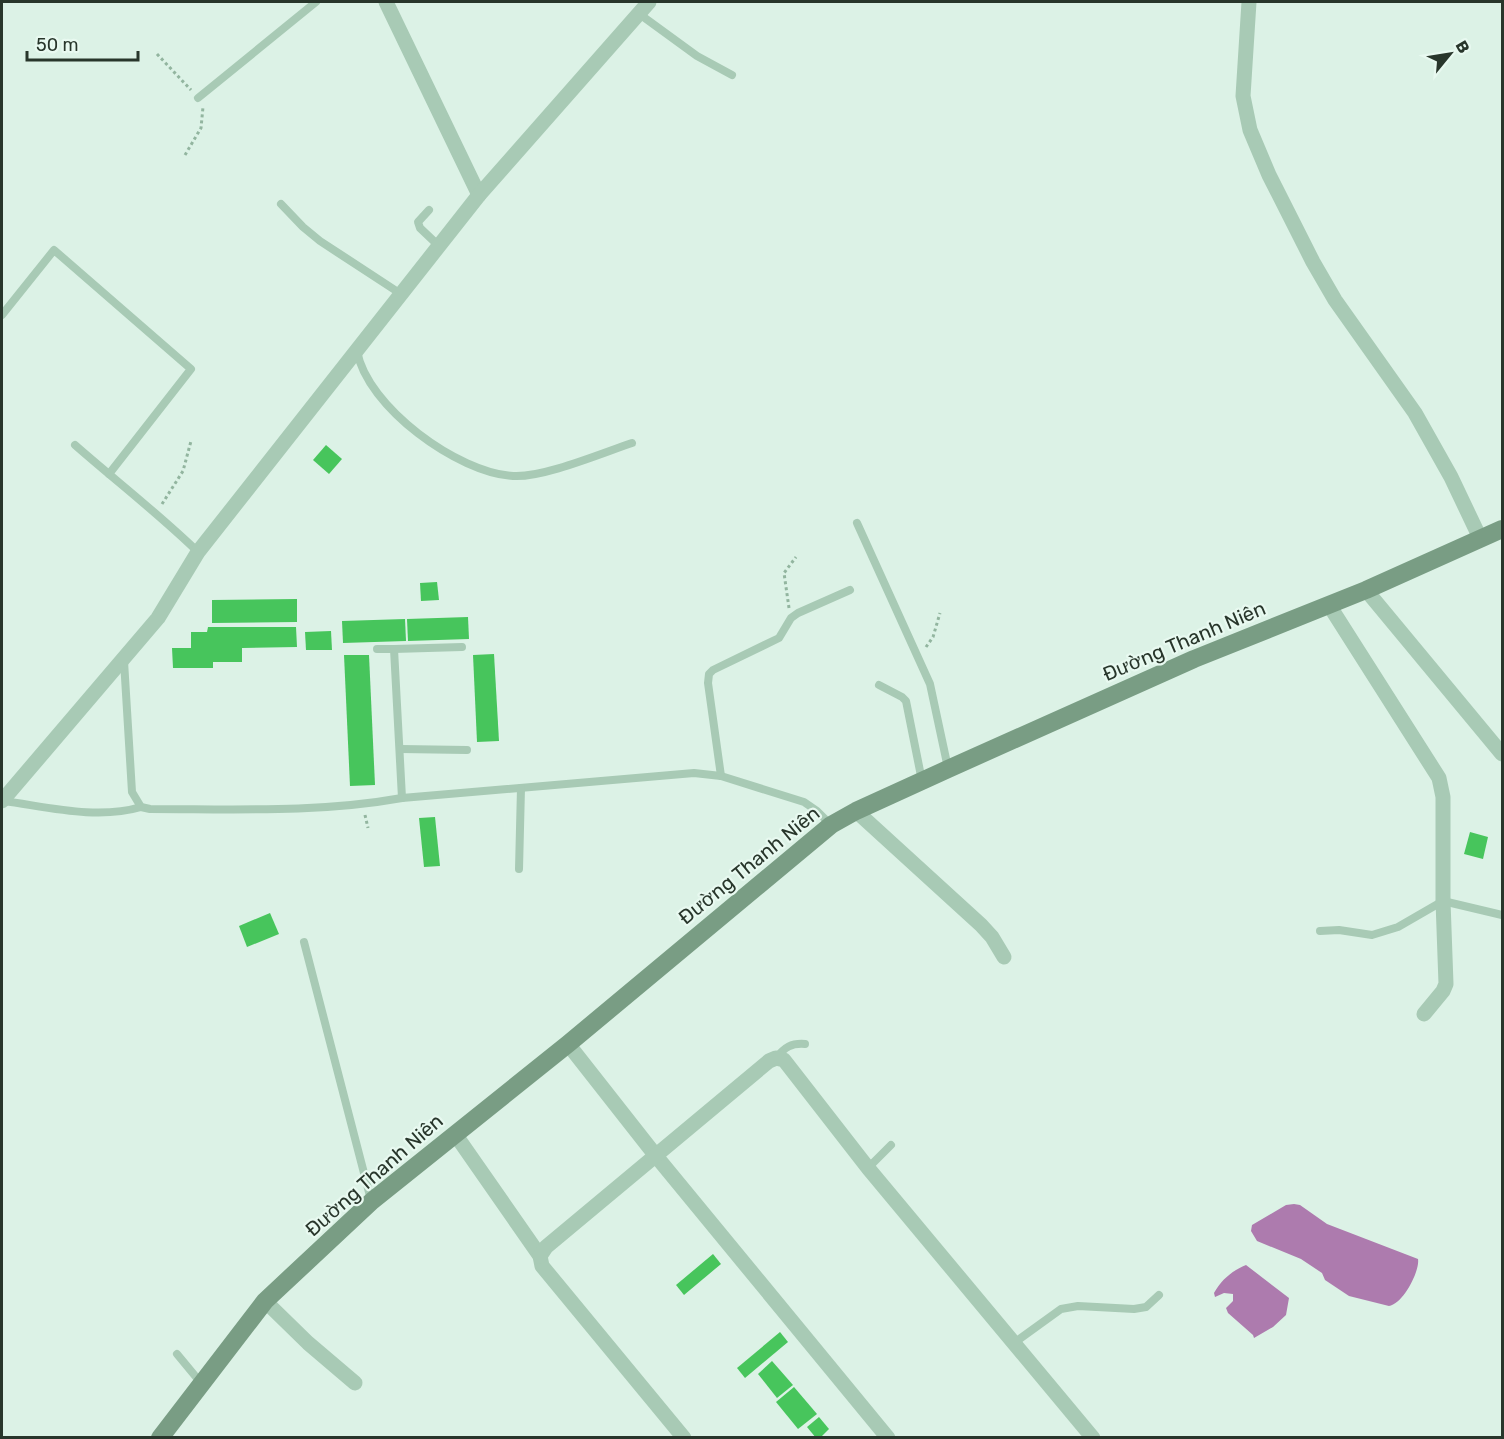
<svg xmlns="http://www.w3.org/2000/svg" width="1504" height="1439" font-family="Rubik,sans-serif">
  <rect width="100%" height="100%" fill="#dcf2e6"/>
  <g fill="#ad7bae">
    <path d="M1294,1204L1300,1205L1327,1224L1418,1259C1420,1271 1403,1304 1389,1306L1349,1296L1325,1280L1322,1273L1301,1259L1257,1241L1251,1231L1252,1225L1286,1205Z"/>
    <path d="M1246,1265L1289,1298L1286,1315L1273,1327L1254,1338L1253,1335L1228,1313L1226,1308L1233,1301V1294L1224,1293L1215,1297L1214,1293C1222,1279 1232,1271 1246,1265Z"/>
  </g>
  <g fill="#47c55c">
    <polygon points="326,445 342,459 329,474 313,460"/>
    <polygon points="437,582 439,600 421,601 420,583"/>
    <polygon points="297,599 297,622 212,623 212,600"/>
    <polygon points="468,617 469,639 408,641 407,619"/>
    <polygon points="405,619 406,641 343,643 342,621"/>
    <polygon points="208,627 296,627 297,647 242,648 242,662 213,662 213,668 173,668 172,648 191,648 191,632 207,632"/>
    <polygon points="331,631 332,650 306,650 305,632"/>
    <polygon points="494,654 499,741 477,742 473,655"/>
    <polygon points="344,655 369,655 375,785 350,786"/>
    <polygon points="435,817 440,866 424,867 419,818"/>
    <polygon points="1470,832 1488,837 1483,859 1464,854"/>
    <polygon points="270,913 279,934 247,947 239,926"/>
    <polygon points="713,1254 721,1264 684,1295 676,1285"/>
    <polygon points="780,1332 788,1342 745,1378 737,1368"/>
    <polygon points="772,1361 793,1385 777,1398 758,1374"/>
    <polygon points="794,1387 817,1414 798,1429 776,1402"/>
    <polygon points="819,1417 829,1429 820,1438 816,1438 807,1427"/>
  </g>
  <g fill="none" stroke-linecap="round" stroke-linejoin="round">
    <g stroke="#92b59f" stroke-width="3" stroke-dasharray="3 3" stroke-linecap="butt">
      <polyline points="157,54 191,90"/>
      <polyline points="185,155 201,128 203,107"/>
      <polyline points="162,504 183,471 191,441"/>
      <polyline points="789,608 784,573 796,557"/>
      <polyline points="926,647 933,637 940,613"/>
      <polyline points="365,815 368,828"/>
    </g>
    <g stroke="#a8cab5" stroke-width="8">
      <polyline points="638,13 697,56 732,75"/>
      <polyline points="198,98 316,2"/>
      <polyline points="281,204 303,227 320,241 401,294"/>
      <polyline points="429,210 418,222 420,228 439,246"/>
      <polyline points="2,315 54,250 191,369 109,474"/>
      <path d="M357,351C367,407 458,473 513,476C543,478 602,453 632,443"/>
      <path d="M75,445C116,481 159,514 198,552"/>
      <polyline points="857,523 930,684 948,768"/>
      <polyline points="377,649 394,649 402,798"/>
      <polyline points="394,649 462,647"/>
      <path d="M124,661L132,792L141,807L150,809C234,809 319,813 402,798L694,773L721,776L804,802L817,811L831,825"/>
      <polyline points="879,685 902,697 906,701 922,781"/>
      <polyline points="401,749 467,750"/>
      <polyline points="721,776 708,683 709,674 713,670 779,638 791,618 798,613 850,590"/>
      <path d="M4,801C48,807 97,820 141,807"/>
      <polyline points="519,869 521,788"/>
      <polyline points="1320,931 1339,930 1372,935 1398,927 1443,901 1502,915"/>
      <polyline points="304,942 371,1200"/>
      <path d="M776,1058C785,1047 791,1043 805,1044"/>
      <polyline points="868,1168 891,1145"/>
      <polyline points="1014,1343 1061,1309 1078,1306 1134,1309 1146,1307 1159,1295"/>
      <polyline points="177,1354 201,1383"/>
    </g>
    <g stroke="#a8cab5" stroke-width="15">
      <polyline points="386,2 479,195"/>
      <polyline points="1249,2 1243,96 1250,130 1269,175 1313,262 1335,300 1415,413 1451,477 1480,538"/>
      <polyline points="1366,590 1502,754"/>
      <polyline points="1329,605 1439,778 1443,797 1443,901 1446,984 1443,991 1424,1014"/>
      <polyline points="2,801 158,618 198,552 479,195 649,2"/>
      <polyline points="856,811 981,925 992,937 1004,957"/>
      <polyline points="568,1044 656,1156 888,1438"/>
      <polyline points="455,1134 540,1256 542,1266 684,1438"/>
      <polyline points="540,1256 546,1247 769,1061 776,1058 784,1060 868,1168 1093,1438"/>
      <polyline points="265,1301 308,1343 355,1383"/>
    </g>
    <polyline stroke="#799d84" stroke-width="18" points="160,1438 265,1301 372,1201 568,1044 831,825 856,811 948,769 1194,659 1366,590 1502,529"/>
  </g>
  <g text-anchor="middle" stroke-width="4.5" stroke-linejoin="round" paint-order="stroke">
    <g font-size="20" fill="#28362b" stroke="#e8f9f0">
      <text transform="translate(1184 641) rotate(-23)" y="7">Đường Thanh Niên</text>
      <text transform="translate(749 865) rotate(-39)" y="7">Đường Thanh Niên</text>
      <text transform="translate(374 1175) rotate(-41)" y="7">Đường Thanh Niên</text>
    </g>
  </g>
  <rect width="1504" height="1439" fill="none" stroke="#28362b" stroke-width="6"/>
  <g transform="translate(1450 54) rotate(60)" stroke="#e8f9f0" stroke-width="4.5" paint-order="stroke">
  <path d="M0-4.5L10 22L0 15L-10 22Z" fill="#28362b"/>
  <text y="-9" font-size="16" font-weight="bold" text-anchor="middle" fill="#28362b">B</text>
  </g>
  <path d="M27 51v9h111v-9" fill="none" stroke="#28362b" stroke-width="3"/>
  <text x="36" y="51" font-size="18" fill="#28362b" stroke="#e8f9f0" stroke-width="4.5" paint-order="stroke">50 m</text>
</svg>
